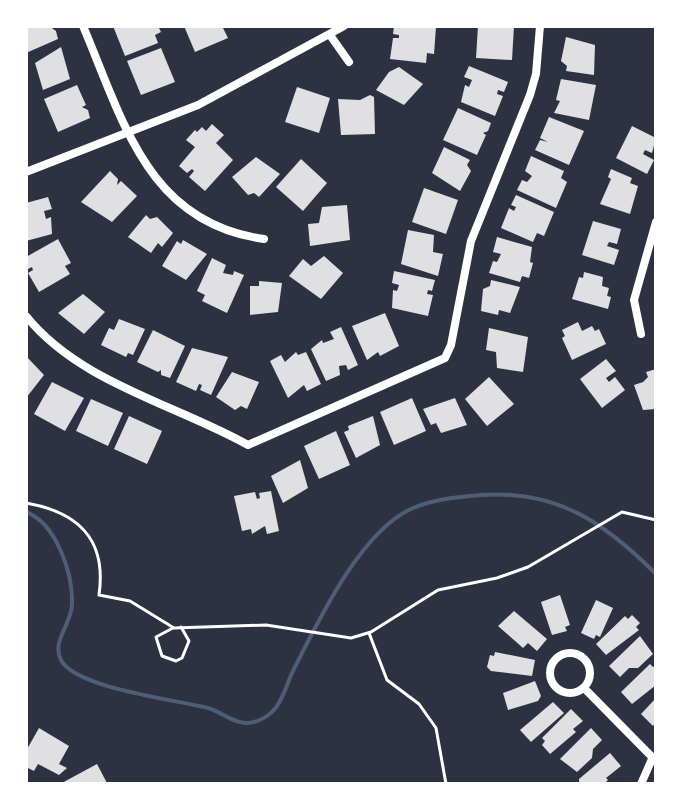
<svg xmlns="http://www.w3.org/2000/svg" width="682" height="810" font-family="'Fira Sans',sans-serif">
  <rect width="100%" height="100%" fill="#2d3142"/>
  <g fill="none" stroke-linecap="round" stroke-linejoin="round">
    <path stroke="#4f5d75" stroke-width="4" d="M26,512C56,523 73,573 72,604C72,624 51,641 61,660C75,688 177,700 208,708C220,711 234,724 247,723C258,723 271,715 277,706C284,696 287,684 292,673C317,624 359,533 411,509C433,499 458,497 482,495C557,490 604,522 656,574"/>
  </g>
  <g fill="#e0e0e3">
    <polygon points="26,26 49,26 56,31 58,39 26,53"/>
    <polygon points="113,26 158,26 161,32 155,35 158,43 125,56"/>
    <polygon points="184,26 222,26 228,38 195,52"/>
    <polygon points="394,26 436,27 434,54 427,53 426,63 390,59 393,38 399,38 399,35 393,34"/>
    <polygon points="478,26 514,26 512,60 476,58"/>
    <polygon points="566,37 595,45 594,75 566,71 567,66 561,61"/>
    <polygon points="61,47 70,79 43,90 35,63"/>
    <polygon points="161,48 175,82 141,95 127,61"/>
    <polygon points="469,66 508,82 504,92 498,90 497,94 503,96 495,116 461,102 465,85 469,87 472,80 464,77"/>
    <polygon points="399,67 423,84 404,105 376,90 389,72"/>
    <polygon points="561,79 596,85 589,120 554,113 560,101 556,100"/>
    <polygon points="77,85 86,105 82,107 88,110 90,118 58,132 44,99"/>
    <polygon points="297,87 330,98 319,133 285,122"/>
    <polygon points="370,95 374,97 375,134 341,135 338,99 360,100"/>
    <polygon points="458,108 491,123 488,131 483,133 486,135 477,155 443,140"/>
    <polygon points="549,117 584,131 569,165 535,150 540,140 548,142 540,138"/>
    <polygon points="212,124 224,135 216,143 233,160 205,191 189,177 194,171 192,169 187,173 179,166 195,147 186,140 195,130 197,132 202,127 206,131"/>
    <polygon points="632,126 656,138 652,153 645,150 643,154 654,160 647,174 616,158"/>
    <polygon points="444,147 470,160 467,165 471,171 460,191 432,173"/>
    <polygon points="531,156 564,171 561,178 567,182 556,208 517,190 522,180 527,182 532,176 525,171"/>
    <polygon points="256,157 280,174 259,197 254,193 248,195 232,177"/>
    <polygon points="301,159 327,183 303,211 276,187"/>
    <polygon points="611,169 632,178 630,183 638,186 630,214 600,204 611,179 608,177"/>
    <polygon points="110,171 118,179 117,185 121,181 137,196 112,222 81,202"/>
    <polygon points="424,188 458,200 446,234 412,222"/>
    <polygon points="516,195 554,212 544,236 537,233 533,242 501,228 509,208 514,211 516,207 511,205"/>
    <polygon points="48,197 52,209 44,211 46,219 51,217 52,234 26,241 26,203"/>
    <polygon points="347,205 350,240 310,246 308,224 319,223 322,207"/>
    <polygon points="146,215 150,219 157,217 173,233 162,247 158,243 151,253 128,237"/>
    <polygon points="593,221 621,229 617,244 609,242 607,246 619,250 614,265 582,255"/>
    <polygon points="408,230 434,235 433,252 443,254 438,276 401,264"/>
    <polygon points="497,237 532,247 530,262 533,263 529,278 522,276 520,282 489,273 493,261 497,262 501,254 493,252"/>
    <polygon points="58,239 71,263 65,266 70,274 39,292 28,273 33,270 32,267 26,270 26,257"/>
    <polygon points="183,240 207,254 186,280 162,266 177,241 181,244"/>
    <polygon points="324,256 343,273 321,299 289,276 303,259 311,266"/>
    <polygon points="212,258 226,265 223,273 233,275 234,271 244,275 227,313 202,301 205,295 197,291"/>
    <polygon points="394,271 435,280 432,291 428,290 427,294 433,295 428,316 392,308 393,290 397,291 399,285 392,283"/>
    <polygon points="584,272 603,277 602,286 609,288 607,296 611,297 608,309 572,299 579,277 583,278"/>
    <polygon points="491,280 520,287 510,313 499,310 498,315 481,311 483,289 490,286"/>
    <polygon points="259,281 282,283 278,312 250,315 250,286 259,286"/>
    <polygon points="83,294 105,312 84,334 58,313"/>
    <polygon points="385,313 399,346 380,356 378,352 367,360 352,326"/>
    <polygon points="119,319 145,329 133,355 128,353 126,357 101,345 109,328 114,330"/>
    <polygon points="578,322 582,331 592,326 595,331 599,329 606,344 572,360 562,338 565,336 562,330"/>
    <polygon points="341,327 358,365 348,370 346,365 339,366 340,375 326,381 311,349 322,340 323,343 334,339 330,332"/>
    <polygon points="489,328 528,337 523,372 497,368 496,352 486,350"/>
    <polygon points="153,330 185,346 170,378 161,375 161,370 158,372 137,362"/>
    <polygon points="192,348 228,357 211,395 200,390 202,385 199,384 196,391 176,382"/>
    <polygon points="296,352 298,355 306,352 321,384 307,391 304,385 288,398 270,361 281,355 285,362"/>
    <polygon points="26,356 44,375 26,398"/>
    <polygon points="606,359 616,371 606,378 609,382 615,377 625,390 602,408 580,379"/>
    <polygon points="656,369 656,409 643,410 634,385 643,382 648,377 646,372"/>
    <polygon points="232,372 259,382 247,409 241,406 235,410 216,397"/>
    <polygon points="489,377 514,404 487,426 465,399"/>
    <polygon points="52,382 84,398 65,431 34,414"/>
    <polygon points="412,398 426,431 394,445 380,412"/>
    <polygon points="455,398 467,425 441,433 436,423 431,425 423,409"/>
    <polygon points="91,399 123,413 108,446 76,431"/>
    <polygon points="129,416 162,431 147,464 114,449"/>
    <polygon points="373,416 380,445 356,458 344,432 349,430 348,426"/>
    <polygon points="336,431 350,465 319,479 304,446"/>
    <polygon points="300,460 308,488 283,503 271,476"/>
    <polygon points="271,491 279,531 267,534 265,526 252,534 251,529 242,531 234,496 255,492 257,499 260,498 259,493"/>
    <polygon points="560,595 570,625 565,627 567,631 552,635 541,602"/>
    <polygon points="596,600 613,608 600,637 596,635 594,639 581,633"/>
    <polygon points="514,611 547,639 537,651 528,643 523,648 498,626"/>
    <polygon points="632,615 640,623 636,627 639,630 606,655 596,644 625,616 628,619"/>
    <polygon points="640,636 653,654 638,668 629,668 620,677 609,666"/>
    <polygon points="495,652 535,660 532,676 491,671 487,667 490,655 494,656"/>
    <polygon points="650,664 653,667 656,665 656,685 632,704 621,692"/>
    <polygon points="535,681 541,696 538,701 508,710 503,693"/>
    <polygon points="656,698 656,722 653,726 641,714"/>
    <polygon points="553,702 564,713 531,742 520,730"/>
    <polygon points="571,709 583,721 573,729 576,732 550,754 542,745 545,741 542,738"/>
    <polygon points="39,728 69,746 59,764 67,768 59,775 38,764 34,771 26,767 26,751"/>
    <polygon points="591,728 602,740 593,749 592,758 577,772 560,759"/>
    <polygon points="610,753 621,766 606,778 608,780 604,784 579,784 579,779"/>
    <polygon points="97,764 107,783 60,784"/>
  </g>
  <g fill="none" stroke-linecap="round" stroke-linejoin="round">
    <g stroke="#fff" stroke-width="3">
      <path d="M26,503C78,512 107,539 99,595L130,601L174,628L266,625L351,638L371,632L438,590L497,578L528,567L622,512L656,520"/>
      <polyline points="173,628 156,637 162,656 176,661 182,658 189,641 181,627"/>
      <polyline points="369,633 387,680 419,704 436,728 446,784"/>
    </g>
    <g stroke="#fff" stroke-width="8">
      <path d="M83,26C123,120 147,223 264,239"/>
      <polyline points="330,35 349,62"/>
      <polyline points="26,172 198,105 344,26"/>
      <path d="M26,316C80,383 175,404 248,445L445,358L451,345L471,241L530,95L536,74L540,26"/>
      <polyline points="641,334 634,300 656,222"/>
      <circle cx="570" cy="673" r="20"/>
      <polyline points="584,688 656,761"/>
      <polyline points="641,784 652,759"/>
    </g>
  </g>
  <rect width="682" height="810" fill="none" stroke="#ffffff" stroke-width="56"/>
</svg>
